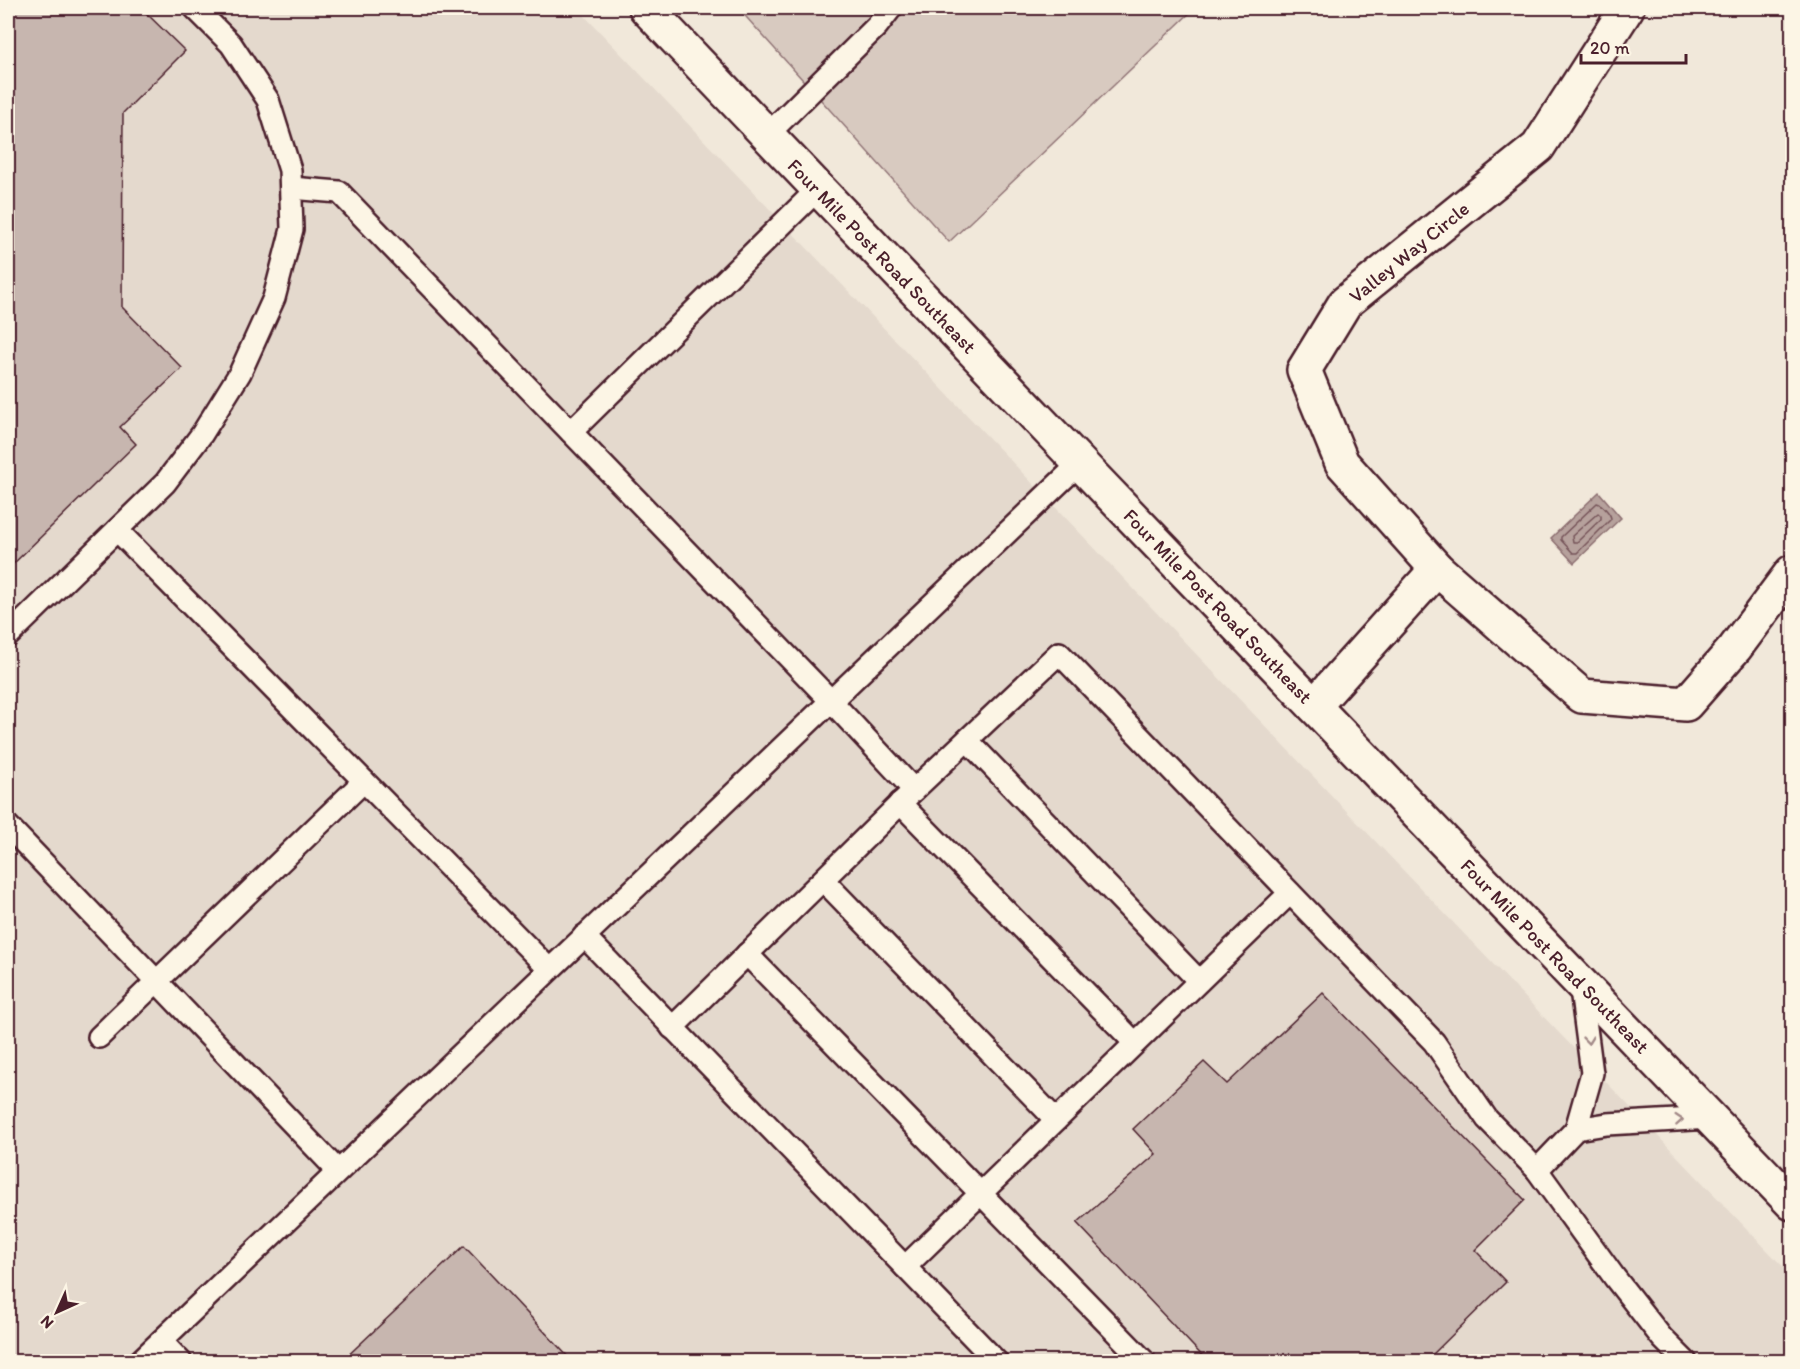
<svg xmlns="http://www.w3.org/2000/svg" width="1800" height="1369" font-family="Itim,sans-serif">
  <rect width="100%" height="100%" fill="#f1e8da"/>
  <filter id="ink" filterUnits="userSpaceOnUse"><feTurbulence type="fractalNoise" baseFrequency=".0167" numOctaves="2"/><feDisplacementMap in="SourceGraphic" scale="12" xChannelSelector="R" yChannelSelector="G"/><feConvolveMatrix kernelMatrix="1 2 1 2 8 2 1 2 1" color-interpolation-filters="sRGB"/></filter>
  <g filter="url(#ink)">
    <polygon fill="#e4d9cd" points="8,8 577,8 1792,1276 1792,1361 8,1361"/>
    <polygon fill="#d8cac0" stroke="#917476" stroke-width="1.5" points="738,8 1195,8 949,242"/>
    <polygon fill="#b6a19c" stroke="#8b6d6f" stroke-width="1.5" points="1599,492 1621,518 1574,563 1551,538"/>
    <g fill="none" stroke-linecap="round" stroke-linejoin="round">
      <g stroke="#755358" stroke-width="1.5">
        <path d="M1597,503C1602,504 1611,514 1611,519L1577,553H1573L1561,540V537Z"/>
        <polygon points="1598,513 1601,516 1601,519 1577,542 1573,542 1572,536"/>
      </g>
    </g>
    <g fill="#c7b6af" stroke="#4a1f2b" stroke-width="1.5">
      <polygon points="8,8 141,8 185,51 123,113 122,307 182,368 120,427 136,444 8,569"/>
      <polygon points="1323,993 1525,1200 1475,1250 1506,1282 1425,1362 1208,1362 1077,1223 1156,1154 1133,1129 1204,1062 1227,1084"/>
      <polygon points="464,1246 573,1362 341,1362"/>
    </g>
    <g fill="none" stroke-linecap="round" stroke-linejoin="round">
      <g stroke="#4a1f2b" stroke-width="26">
        <g id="lane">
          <polyline points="767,135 877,26 891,8"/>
          <polyline points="291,188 339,192 831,701 914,790 1059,653 1434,1042 1487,1119 1537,1170 1615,1278 1662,1338 1686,1362"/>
          <polyline points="571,432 818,189"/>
          <polyline points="117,530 549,969"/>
          <polyline points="8,636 165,483 202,434 240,373 274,298 292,229 290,170 268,100 231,44 195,8"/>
          <polyline points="967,740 1199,981"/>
          <polyline points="900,803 1135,1043"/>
          <polyline points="8,826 338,1171"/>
          <polyline points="823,880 1056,1120"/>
          <polyline points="584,936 905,1267 1290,893"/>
          <polyline points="747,954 1145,1362"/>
          <polyline points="1580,982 1592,1073 1576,1129 1607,1124 1711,1118"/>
          <polyline points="672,1028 914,790"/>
          <polyline points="99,1037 364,781"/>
          <polyline points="1537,1170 1576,1129"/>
          <polyline points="905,1267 997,1362"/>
          <polyline points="161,1341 181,1362"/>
          <polyline points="139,1362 1080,463"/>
        </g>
      </g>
      <g stroke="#4a1f2b" stroke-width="38">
        <g id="street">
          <polyline points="1627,8 1538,147 1345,303 1304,370 1342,463 1437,569 1582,696 1686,704 1735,648 1792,572"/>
          <polyline points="1314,706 1437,569"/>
        </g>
      </g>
      <g stroke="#4a1f2b" stroke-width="38">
        <polyline id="secondary" points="646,8 1080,463 1792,1203"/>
      </g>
      <use href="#lane" stroke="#fcf5e5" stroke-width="21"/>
      <use href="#street" stroke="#fcf5e5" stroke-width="33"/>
      <use href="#secondary" stroke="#fcf5e5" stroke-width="33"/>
    </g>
    <defs><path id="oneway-chevron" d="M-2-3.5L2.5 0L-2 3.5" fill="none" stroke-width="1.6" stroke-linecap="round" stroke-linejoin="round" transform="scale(1.5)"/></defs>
    <g stroke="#a38a88">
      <use href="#oneway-chevron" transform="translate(1588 1040) rotate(84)"/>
      <use href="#oneway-chevron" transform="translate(1679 1120) rotate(-4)"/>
    </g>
  </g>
  <g text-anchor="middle" stroke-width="4.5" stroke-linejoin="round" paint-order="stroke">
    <g font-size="20" fill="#4a1f2b" stroke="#fcf5e5">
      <text transform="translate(1409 252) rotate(-39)" y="7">Valley Way Circle</text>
      <text transform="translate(882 256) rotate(46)" y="7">Four Mile Post Road Southeast</text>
      <text transform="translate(1218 606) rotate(46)" y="7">Four Mile Post Road Southeast</text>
      <text transform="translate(1555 956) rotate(46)" y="7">Four Mile Post Road Southeast</text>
    </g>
  </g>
  <rect width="1800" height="1369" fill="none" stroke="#fcf5e5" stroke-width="30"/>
  <rect x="15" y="15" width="1770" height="1339" fill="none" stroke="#4a1f2b" stroke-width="2" filter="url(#ink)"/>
  <g transform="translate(57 1312) rotate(225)" stroke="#fcf5e5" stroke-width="4.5" paint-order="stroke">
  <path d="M0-4.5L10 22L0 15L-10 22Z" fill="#4a1f2b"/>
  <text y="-9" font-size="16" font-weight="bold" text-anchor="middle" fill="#4a1f2b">N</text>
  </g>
  <path d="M1581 54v9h105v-9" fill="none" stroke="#4a1f2b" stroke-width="3"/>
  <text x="1590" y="54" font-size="18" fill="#4a1f2b" stroke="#fcf5e5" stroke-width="4.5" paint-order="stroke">20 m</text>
</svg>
